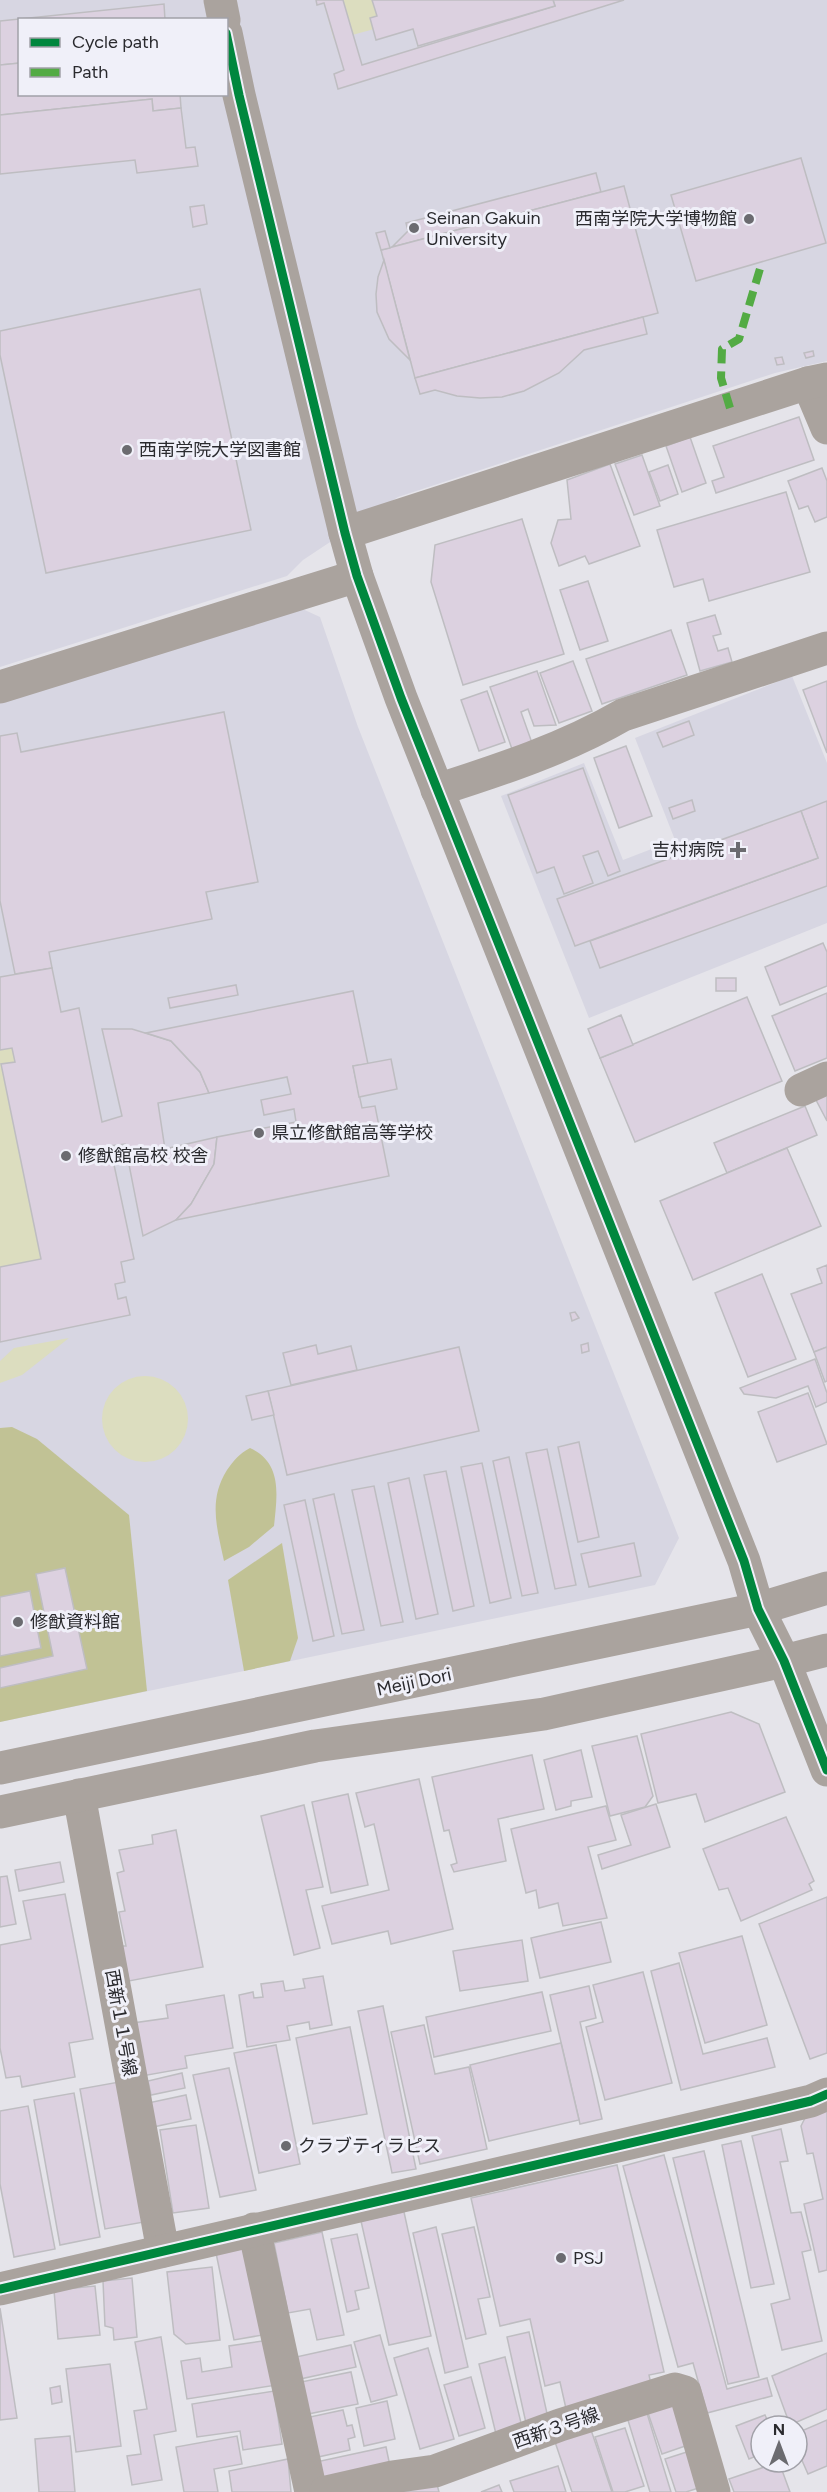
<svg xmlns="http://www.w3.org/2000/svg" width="827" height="2492" font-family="Figtree,'Noto Sans JP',sans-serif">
  <rect width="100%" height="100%" fill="#e5e4ea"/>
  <g fill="#d7d6e2" fill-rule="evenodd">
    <path d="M0,0H827V361L775,373L398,497L303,560L287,576L0,667ZM20,20H226V94H20Z"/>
    <polygon points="296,606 320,617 358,727 679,1538 655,1585 0,1722 0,700"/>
    <polygon points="792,676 827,763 827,923 589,1018 501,796 584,763 623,860 675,840 635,738"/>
  </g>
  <g fill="#dcddbf">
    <polygon points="323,0 480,0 334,40"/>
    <polygon points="12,1048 15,1062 1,1065 41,1259 0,1267 0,1050"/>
    <polygon points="69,1338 22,1375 0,1383 0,1361 14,1348"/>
    <circle cx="145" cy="1419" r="43"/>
  </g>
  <g fill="#c1c295">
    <polygon points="12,1427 37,1439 129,1515 147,1691 0,1722 0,1428"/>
    <path d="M250,1448C283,1463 277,1496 274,1526L249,1547L224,1561C217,1528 208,1500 227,1470C234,1460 239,1454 250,1448Z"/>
    <polygon points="282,1543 298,1638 290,1661 244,1671 228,1580"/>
  </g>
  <g fill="#dcd1e0" stroke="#bebdc1" stroke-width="1.5">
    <polygon points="316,0 343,0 362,65 555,6 553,0 624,0 338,89 334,74 344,70 324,3 317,5"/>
    <polygon points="372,0 553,0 555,6 418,46 413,29 376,40 370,18 377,16"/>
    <polygon points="164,4 165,20 20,20 20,63 0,65 0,21"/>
    <polygon points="20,63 20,94 180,94 181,108 153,111 152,99 0,115 0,65"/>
    <polygon points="152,99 153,111 181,108 186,148 195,147 198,166 137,173 135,160 0,174 0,115"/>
    <polygon points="801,158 826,243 696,281 671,195"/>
    <polygon points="596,173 601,192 392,247 408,231 406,223"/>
    <polygon points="624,186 658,313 415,378 381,250"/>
    <polygon points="204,205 207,224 193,227 190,207"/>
    <polygon points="385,231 390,248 381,250 376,233"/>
    <polygon points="384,260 410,360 389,339 377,312 376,294 378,277"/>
    <polygon points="200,289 251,530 46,573 0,355 0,331"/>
    <polygon points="643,317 647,334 584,350 559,373 524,391 502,397 480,398 457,396 435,390 420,394 415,378"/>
    <polygon points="813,351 814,356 806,358 804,353"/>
    <polygon points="782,357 784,364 777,365 775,358"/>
    <polygon points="799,417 814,460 716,493 712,481 724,477 713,446"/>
    <polygon points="690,437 706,483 682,492 666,446"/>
    <polygon points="642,455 660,506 634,515 615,464"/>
    <polygon points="610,464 640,546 589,564 585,556 559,566 551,543 558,520 571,519 567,480"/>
    <polygon points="668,465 678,494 660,501 649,472"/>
    <polygon points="822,468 827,481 827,517 815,522 808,506 799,509 788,481"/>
    <polygon points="786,492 810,572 709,601 703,579 674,587 657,530"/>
    <polygon points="522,519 564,654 463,685 431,582 435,545"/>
    <polygon points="588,581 608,641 580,650 560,590"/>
    <polygon points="715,615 721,634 713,636 718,651 728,648 732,662 700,671 687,623"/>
    <polygon points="671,630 687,675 602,704 586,659"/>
    <polygon points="573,661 592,711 559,723 540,673"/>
    <polygon points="537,671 556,725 534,726 528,709 521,712 532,743 512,749 490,687"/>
    <polygon points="827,681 827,753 803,690"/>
    <polygon points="487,691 505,742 479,751 461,700"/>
    <polygon points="224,712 258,882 206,892 212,919 49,952 52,968 15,974 0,901 0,736 17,733 21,752"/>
    <polygon points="689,721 694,735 663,747 657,733"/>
    <polygon points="626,746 652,816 619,828 594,758"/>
    <polygon points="583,768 620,871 608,876 598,851 583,856 593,883 564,894 554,867 537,873 508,795"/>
    <polygon points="692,800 695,811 673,819 669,808"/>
    <polygon points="827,801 827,886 600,968 590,941 818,858 801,811"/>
    <polygon points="801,811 818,858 575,946 557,899"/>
    <polygon points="823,943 827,952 827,986 780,1005 765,967"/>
    <polygon points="52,968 61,1012 79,1008 102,1122 122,1116 102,1029 132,1029 171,1041 200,1072 209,1093 158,1103 165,1149 217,1137 214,1164 191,1204 176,1220 143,1236 125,1144 110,1146 134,1259 121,1262 125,1282 115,1284 118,1299 126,1297 130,1315 0,1342 0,1267 41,1259 1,1064 15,1062 12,1048 0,1050 0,977"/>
    <rect x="716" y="978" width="20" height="13"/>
    <polygon points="236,985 238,995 170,1008 168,998"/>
    <polygon points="353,991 368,1064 353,1066 362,1108 375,1106 389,1176 176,1220 191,1204 214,1164 217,1137 296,1122 294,1109 264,1115 261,1100 291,1094 287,1077 209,1093 200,1072 171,1041 146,1033"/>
    <polygon points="827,993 827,1058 795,1071 772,1016"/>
    <polygon points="747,997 782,1081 635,1142 600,1058"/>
    <polygon points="621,1015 633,1045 600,1058 588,1029"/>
    <polygon points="391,1059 397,1089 359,1097 353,1066"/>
    <polygon points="827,1092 827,1121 815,1098"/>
    <polygon points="805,1106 817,1135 727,1173 714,1143"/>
    <polygon points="787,1148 821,1226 693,1280 660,1201"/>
    <polygon points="827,1265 827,1347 814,1352 791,1294 822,1283 817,1269"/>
    <polygon points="762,1274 796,1359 748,1377 715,1293"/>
    <polygon points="575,1312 579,1318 572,1321 570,1313"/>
    <polygon points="588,1343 589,1351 582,1353 581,1345"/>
    <polygon points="316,1345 318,1354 351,1346 357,1370 291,1385 283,1353"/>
    <polygon points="459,1347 479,1431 287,1475 268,1391"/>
    <polygon points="827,1347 827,1381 825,1382 814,1352"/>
    <polygon points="815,1359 827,1393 827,1402 816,1407 808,1386 776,1398 744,1394 740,1388"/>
    <polygon points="268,1391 274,1415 252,1420 246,1396"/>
    <polygon points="808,1393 827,1444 777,1462 758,1412"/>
    <polygon points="579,1442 599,1537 578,1542 558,1447"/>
    <polygon points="547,1449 576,1585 555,1589 526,1453"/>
    <polygon points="509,1457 538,1593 522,1596 493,1461"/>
    <polygon points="482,1463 511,1598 490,1603 461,1467"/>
    <polygon points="446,1471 474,1606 453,1611 424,1475"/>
    <polygon points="409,1478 438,1614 416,1619 388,1483"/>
    <polygon points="374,1486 403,1622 381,1626 352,1490"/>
    <polygon points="334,1494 364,1630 342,1634 313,1499"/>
    <polygon points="305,1500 334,1636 313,1641 284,1505"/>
    <polygon points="634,1543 641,1576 589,1587 581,1554"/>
    <polygon points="65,1568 87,1669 0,1688 0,1668 53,1656 36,1574"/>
    <polygon points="30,1591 41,1648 0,1656 0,1597"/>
    <polygon points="731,1712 759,1724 785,1792 705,1822 696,1794 658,1803 641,1734"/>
    <polygon points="637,1736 653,1796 645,1807 610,1816 592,1746"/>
    <polygon points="581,1750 592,1797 571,1801 571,1806 556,1810 544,1760"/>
    <polygon points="532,1755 544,1809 498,1819 506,1861 454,1872 451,1865 457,1863 449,1830 444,1831 432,1777"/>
    <polygon points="419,1779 453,1929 391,1944 388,1931 332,1944 322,1906 389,1890 374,1824 365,1827 356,1793"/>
    <polygon points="348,1794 368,1885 331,1893 312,1802"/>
    <polygon points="656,1804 670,1847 602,1869 598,1855 631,1845 621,1815"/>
    <polygon points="304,1805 323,1887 306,1890 320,1948 294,1955 261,1816"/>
    <polygon points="606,1806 616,1840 588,1847 607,1918 563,1926 558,1903 539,1908 536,1890 526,1893 511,1829"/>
    <polygon points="786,1817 814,1881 809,1884 812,1890 741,1921 728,1888 719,1890 703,1849"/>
    <polygon points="176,1830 203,1967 129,1981 122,1946 126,1946 119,1912 125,1911 117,1873 124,1871 119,1850 153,1844 152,1835"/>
    <polygon points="60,1862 64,1882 19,1891 15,1870"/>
    <polygon points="7,1876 16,1924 0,1927 0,1877"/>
    <polygon points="65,1894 93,2039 69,2043 75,2077 22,2087 20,2076 6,2078 0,2048 0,1945 31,1939 23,1901"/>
    <polygon points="827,1897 827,2053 810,2059 759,1924"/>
    <polygon points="601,1922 611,1962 540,1978 531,1938"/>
    <polygon points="742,1936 767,2025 705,2043 679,1953"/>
    <polygon points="522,1940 528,1981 460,1991 453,1951"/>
    <polygon points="679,1963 703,2054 767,2038 775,2067 681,2090 651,1971"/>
    <polygon points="643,1972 672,2083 605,2100 586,2027 603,2022 593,1985"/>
    <polygon points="323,1976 332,2025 310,2029 309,2022 287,2026 290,2040 247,2047 239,1995 253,1992 254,1998 263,1997 261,1984 283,1981 285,1991 305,1988 303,1979"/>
    <polygon points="589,1986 596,2018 580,2022 602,2119 580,2124 550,1995"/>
    <polygon points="542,1992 551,2031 434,2057 426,2017"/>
    <polygon points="224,1995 233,2048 185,2056 187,2068 142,2076 133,2023 168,2018 166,2005"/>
    <polygon points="383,2006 416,2169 392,2173 358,2011"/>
    <polygon points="424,2025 435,2074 469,2067 487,2149 420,2164 391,2032"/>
    <polygon points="350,2027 367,2114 313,2124 296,2038"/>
    <polygon points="561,2043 579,2120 489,2141 470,2065"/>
    <polygon points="276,2045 300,2164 259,2173 234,2053"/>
    <polygon points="229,2068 256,2190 220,2197 193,2075"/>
    <polygon points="182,2073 185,2088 151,2095 148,2081"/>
    <polygon points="119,2082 144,2222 105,2229 80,2089"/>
    <polygon points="74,2093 100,2237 60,2245 34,2100"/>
    <polygon points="186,2095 191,2119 153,2127 148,2103"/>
    <polygon points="28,2106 55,2249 14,2257 0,2184 0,2111"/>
    <polygon points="827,2110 827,2270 819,2272 804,2204 823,2199 813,2153 807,2154 801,2126 805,2118"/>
    <polygon points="196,2125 209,2208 173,2213 160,2130"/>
    <polygon points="781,2129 788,2161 780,2162 791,2213 801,2212 811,2250 802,2252 822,2341 782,2350 771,2304 790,2299 752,2136"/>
    <polygon points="741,2141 774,2284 751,2288 722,2145"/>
    <polygon points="704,2151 759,2377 728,2384 673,2158"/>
    <polygon points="664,2155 727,2389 767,2378 772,2396 707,2413 693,2363 678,2367 623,2166"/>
    <polygon points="617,2165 664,2372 649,2375 653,2394 567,2413 560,2382 545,2386 530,2319 500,2326 471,2198"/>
    <polygon points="404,2212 431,2336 389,2345 361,2221"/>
    <polygon points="436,2227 468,2367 445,2373 413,2233"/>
    <polygon points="474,2227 490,2297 478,2299 486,2334 466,2339 442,2234"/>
    <polygon points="322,2232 344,2335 317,2340 310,2309 288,2313 274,2243"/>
    <polygon points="357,2234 369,2288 355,2291 359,2309 347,2312 331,2239"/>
    <polygon points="250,2246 268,2334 234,2340 216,2253"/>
    <polygon points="212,2267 220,2340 186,2344 174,2334 167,2272"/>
    <polygon points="132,2278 137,2337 114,2340 113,2328 105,2326 103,2281"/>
    <polygon points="95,2286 100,2335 58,2339 54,2290"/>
    <polygon points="0,2308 17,2418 0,2420"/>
    <polygon points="529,2332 548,2418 526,2423 507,2337"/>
    <polygon points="380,2335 397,2395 371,2402 354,2342"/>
    <polygon points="161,2337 176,2431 154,2435 162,2480 132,2485 127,2456 141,2454 134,2411 147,2409 135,2342"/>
    <polygon points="269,2340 277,2385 187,2399 181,2361 200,2358 202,2372 232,2367 229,2346"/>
    <polygon points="351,2345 356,2367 300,2379 296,2357"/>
    <polygon points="428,2348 454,2439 420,2449 394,2358"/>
    <polygon points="827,2353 827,2409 790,2425 772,2376"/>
    <polygon points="505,2357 522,2427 496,2434 479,2364"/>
    <polygon points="110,2364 121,2446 76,2452 66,2369"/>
    <polygon points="351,2372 358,2404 308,2414 301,2382"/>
    <polygon points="471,2377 485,2428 459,2436 444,2385"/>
    <polygon points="60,2386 62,2402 52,2404 50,2388"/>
    <polygon points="274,2391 282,2444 243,2450 240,2431 197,2437 192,2404"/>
    <polygon points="387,2401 395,2439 364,2446 356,2408"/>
    <polygon points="681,2402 694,2443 662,2454 648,2413"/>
    <polygon points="343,2410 347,2426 352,2425 355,2437 348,2439 350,2450 318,2457 310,2417"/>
    <polygon points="646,2410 671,2492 650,2492 627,2417"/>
    <polygon points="765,2415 770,2426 761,2426 761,2454 749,2459 736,2426"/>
    <polygon points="827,2420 827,2466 808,2474 797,2449 797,2433"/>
    <polygon points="589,2424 612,2492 572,2492 553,2436"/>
    <polygon points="625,2428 644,2486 625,2492 613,2492 595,2437"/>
    <polygon points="70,2436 75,2492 39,2492 35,2439"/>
    <polygon points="237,2436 242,2464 214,2469 218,2492 184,2492 176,2447"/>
    <polygon points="386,2447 391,2471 321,2485 316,2462"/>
    <polygon points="693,2450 705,2486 686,2492 676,2492 665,2459"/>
    <polygon points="288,2459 291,2492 232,2492 229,2471"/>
    <polygon points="779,2462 790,2492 734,2492 729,2479"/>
    <polygon points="558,2466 566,2492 514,2492 510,2481"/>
    <polygon points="435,2477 439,2492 376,2492"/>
    <polygon points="499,2485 502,2492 481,2492"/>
  </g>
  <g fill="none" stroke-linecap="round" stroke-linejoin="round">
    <g stroke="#aaa39e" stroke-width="33">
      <polyline points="220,0 224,20"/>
      <polyline points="226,33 239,95 345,533 357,576 401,698 744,1561 758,1609 784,1661 827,1770"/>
      <polyline points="808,383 827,428"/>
      <polyline points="345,533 808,383 827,379"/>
      <polyline points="0,687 357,576"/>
      <path d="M437,790C500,770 566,748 623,715L827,648"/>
      <polyline points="801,1090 827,1078"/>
      <polyline points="0,1768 758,1609 827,1588"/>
      <polyline points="79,1795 163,2251"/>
      <polyline points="0,1812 315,1746 544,1714 784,1661 827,1650"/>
      <polyline points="254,2229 311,2492"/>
      <polyline points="0,2289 769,2111 811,2101 827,2094"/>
      <polyline points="326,2492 392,2477 435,2471 560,2425 675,2389 685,2392 714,2492"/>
    </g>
    <polyline stroke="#53ab44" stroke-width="8" stroke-dasharray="15 8" stroke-linecap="butt" points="730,408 721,378 722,349 739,339 762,262"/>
    <g stroke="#f0f0f9" stroke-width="13">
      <g id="cycleway">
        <polyline points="226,33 239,95 345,533 357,576 401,698 744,1561 758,1609 784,1661 827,1770"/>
        <polyline points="0,2289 769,2111 811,2101 827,2094"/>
      </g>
    </g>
    <use href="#cycleway" stroke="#00873e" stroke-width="9"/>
  </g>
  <g fill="#6b6b70" stroke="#f0f0f9" stroke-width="2">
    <circle cx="749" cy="219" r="6"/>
    <circle cx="414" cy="228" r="6"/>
    <circle cx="127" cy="450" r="6"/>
    <path d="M735 841h6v6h6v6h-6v6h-6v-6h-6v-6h6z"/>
    <circle cx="259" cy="1133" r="6"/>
    <circle cx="66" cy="1156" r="6"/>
    <circle cx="18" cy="1622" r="6"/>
    <circle cx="286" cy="2146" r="6"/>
    <circle cx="561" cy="2258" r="6"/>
  </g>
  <g text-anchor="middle" stroke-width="6" stroke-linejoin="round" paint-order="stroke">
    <g font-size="18" fill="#2a2a2e" stroke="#f0f0f9" text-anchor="start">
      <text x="426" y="224">Seinan Gakuin<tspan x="426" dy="21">University</tspan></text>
      <text x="737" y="225" text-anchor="end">西南学院大学博物館</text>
      <text x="139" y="456">西南学院大学図書館</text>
      <text x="724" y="856" text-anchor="end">吉村病院</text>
      <text x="271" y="1139">県立修猷館高等学校</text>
      <text x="78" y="1162">修猷館高校 校舎</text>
      <text x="30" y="1628">修猷資料館</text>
      <text x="298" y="2152">クラブティラピス</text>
      <text x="573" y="2264">PSJ</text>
    </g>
    <g font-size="18" fill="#2a2a2e" stroke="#f0f0f9">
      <text transform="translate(414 1682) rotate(-12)" y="6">Meiji Dori</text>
      <text transform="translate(121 2023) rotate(80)" y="6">西新１１号線</text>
      <text transform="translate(556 2428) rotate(-19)" y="6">西新３号線</text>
    </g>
  </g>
  <rect x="18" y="18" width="210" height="78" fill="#f0f0f9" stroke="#a1a1a8" stroke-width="1.5"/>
  <rect x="30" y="38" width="30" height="9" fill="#00873e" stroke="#a1a1a8" stroke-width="1.5"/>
  <text x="72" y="48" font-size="18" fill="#2a2a2e">Cycle path</text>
  <rect x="30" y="68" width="30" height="9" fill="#53ab44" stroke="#a1a1a8" stroke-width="1.5"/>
  <text x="72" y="78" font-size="18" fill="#2a2a2e">Path</text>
  <g transform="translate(779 2444)"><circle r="28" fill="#f0f0f9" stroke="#a1a1a8" stroke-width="1.5"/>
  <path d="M0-4.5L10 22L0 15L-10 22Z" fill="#6b6b70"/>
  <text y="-9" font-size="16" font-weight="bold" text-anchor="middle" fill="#2a2a2e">N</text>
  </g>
</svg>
